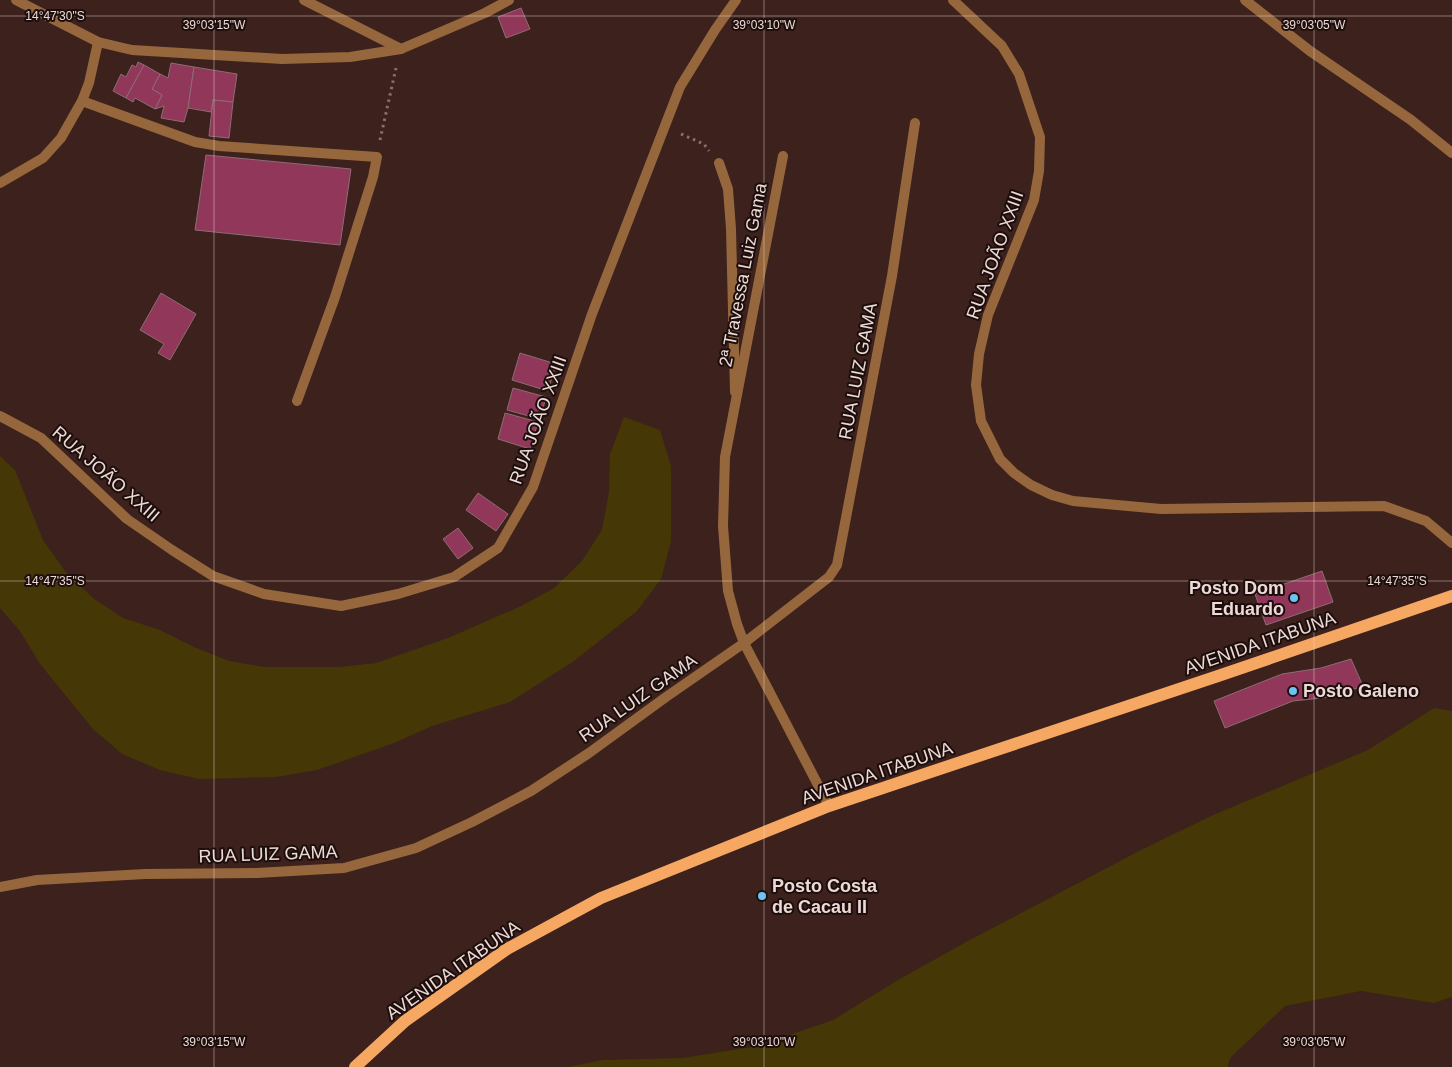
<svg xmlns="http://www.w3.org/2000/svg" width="1452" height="1067" font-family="Arial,sans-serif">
  <rect width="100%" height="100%" fill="#3d211c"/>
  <g fill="#453706">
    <polygon points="624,417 660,430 671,466 671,542 661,579 637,611 574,661 510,702 432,726 394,743 317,770 276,777 199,779 160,770 122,754 93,729 40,664 20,631 0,608 0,456 15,470 43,540 65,571 93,598 123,618 160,630 194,647 229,661 265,667 339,667 376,663 448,638 521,606 554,588 582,561 602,530 609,492 610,454"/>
    <polygon points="1434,708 1452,711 1452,997 1434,1003 1361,991 1285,1006 1230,1058 1228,1067 567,1067 603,1060 682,1058 758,1046 833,1020 898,980 966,942 1141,850 1211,816 1368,750"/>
  </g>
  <g fill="#913759" stroke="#8e6c76">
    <polygon points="521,8 530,29 506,38 498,17"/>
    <polygon points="138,62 144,65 126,98 113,91 121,74 126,77 132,65 136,67"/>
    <polygon points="171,63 194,67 188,108 184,122 161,118 164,106 155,109 162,95 152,89 160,74 168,78"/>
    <polygon points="144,65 160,74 152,89 162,95 155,109 135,98 133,102 126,98"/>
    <polygon points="194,67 237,74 233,102 213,100 211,112 188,108"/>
    <polygon points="213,100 233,102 229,138 209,136"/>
    <polygon points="206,155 351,169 340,245 195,230"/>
    <polygon points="161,293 196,314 170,360 158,353 164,344 140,330"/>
    <polygon points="520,353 556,364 548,391 512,380"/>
    <polygon points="513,388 546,397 540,419 507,410"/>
    <polygon points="505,413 538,422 530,449 498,439"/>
    <polygon points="478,493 508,514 496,531 466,510"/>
    <polygon points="458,528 473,548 458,559 443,539"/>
    <polygon points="1322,571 1333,602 1266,625 1255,594"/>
    <polygon points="1351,659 1363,686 1331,697 1293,701 1225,728 1214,701 1282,674 1321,668"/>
  </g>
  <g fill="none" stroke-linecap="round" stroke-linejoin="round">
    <g stroke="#886f6a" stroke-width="3" stroke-dasharray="2.5 4" stroke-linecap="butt">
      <polyline points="681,134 704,144 709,151"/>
      <polyline points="380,140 396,68"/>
    </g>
    <polyline stroke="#96673d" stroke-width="10" points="719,163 728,189 731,229 735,392"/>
    <g stroke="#96673d" stroke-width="10">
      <polyline points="16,0 98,42 132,50 282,59 350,57 401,49 485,13 509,0"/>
      <polyline points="304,0 401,49"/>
      <polyline points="953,0 1002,46 1019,74 1040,137 1039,171 1034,200 988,315 979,354 976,385 981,421 1000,459 1014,473 1031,485 1052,495 1073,501 1161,509 1384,506 1426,521 1452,543"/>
      <polyline points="1245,0 1310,51 1411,120 1452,153"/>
      <polyline points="82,101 195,142 219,146 377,157 373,177 335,297 297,401"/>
      <polyline points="783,156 725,457 723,526 728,591 737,624 744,643 829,806"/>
      <polyline points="0,183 43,158 61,138 82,101 89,83 98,42"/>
      <polyline points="0,416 41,438 127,519 172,550 213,576 264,594 341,606 398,594 454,577 498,548 533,487 592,314 680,87 715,30 736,0"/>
      <polyline points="0,887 37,880 145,874 257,873 344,868 416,848 472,822 531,791 589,753 666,697 744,643 829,577 837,565 892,276 915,123"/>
    </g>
    <polyline stroke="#f6a862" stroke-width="12" points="355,1067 405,1021 507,949 601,898 829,806 1218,676 1452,596"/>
  </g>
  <path fill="none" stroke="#edd9d5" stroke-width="1" stroke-opacity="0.45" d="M214,0V1067M764,0V1067M1314,0V1067M0,16H1452M0,581H1452"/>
  <g fill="#6ec2f3" stroke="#1b0e0c" stroke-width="2">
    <circle cx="1294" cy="598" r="5"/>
    <circle cx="1293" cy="691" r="5"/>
    <circle cx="762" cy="896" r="5"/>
  </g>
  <g text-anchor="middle" stroke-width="4" stroke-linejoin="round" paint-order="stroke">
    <g font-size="18" fill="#edd9d5" stroke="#1b0e0c">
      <text transform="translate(995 255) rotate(-70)" y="6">RUA JOÃO XXIII</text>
      <text transform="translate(743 275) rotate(-79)" y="6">2ª Travessa Luiz Gama</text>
      <text transform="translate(858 371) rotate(-79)" y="6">RUA LUIZ GAMA</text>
      <text transform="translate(538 420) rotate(-70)" y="6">RUA JOÃO XXIII</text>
      <text transform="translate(106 474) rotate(41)" y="6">RUA JOÃO XXIII</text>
      <text transform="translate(1260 643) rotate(-19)" y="6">AVENIDA ITABUNA</text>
      <text transform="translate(638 698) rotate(-35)" y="6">RUA LUIZ GAMA</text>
      <text transform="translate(877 773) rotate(-19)" y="6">AVENIDA ITABUNA</text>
      <text transform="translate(268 854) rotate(-2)" y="6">RUA LUIZ GAMA</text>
      <text transform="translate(453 970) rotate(-35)" y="6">AVENIDA ITABUNA</text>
    </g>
    <g font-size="18" font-weight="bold" fill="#edd9d5" stroke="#1b0e0c" text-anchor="start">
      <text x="1284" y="594" text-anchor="end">Posto Dom<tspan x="1284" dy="21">Eduardo</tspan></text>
      <text x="1303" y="697">Posto Galeno</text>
      <text x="772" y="892">Posto Costa<tspan x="772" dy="21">de Cacau II</tspan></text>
    </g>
  </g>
  <g font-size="12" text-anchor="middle" fill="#edd9d5" stroke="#1b0e0c" stroke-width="4" stroke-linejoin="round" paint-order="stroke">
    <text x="55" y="20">14°47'30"S</text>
    <text x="214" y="29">39°03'15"W</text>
    <text x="764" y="29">39°03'10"W</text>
    <text x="1314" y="29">39°03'05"W</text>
    <text x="55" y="585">14°47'35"S</text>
    <text x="1397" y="585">14°47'35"S</text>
    <text x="214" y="1046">39°03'15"W</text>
    <text x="764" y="1046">39°03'10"W</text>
    <text x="1314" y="1046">39°03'05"W</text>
  </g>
</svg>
